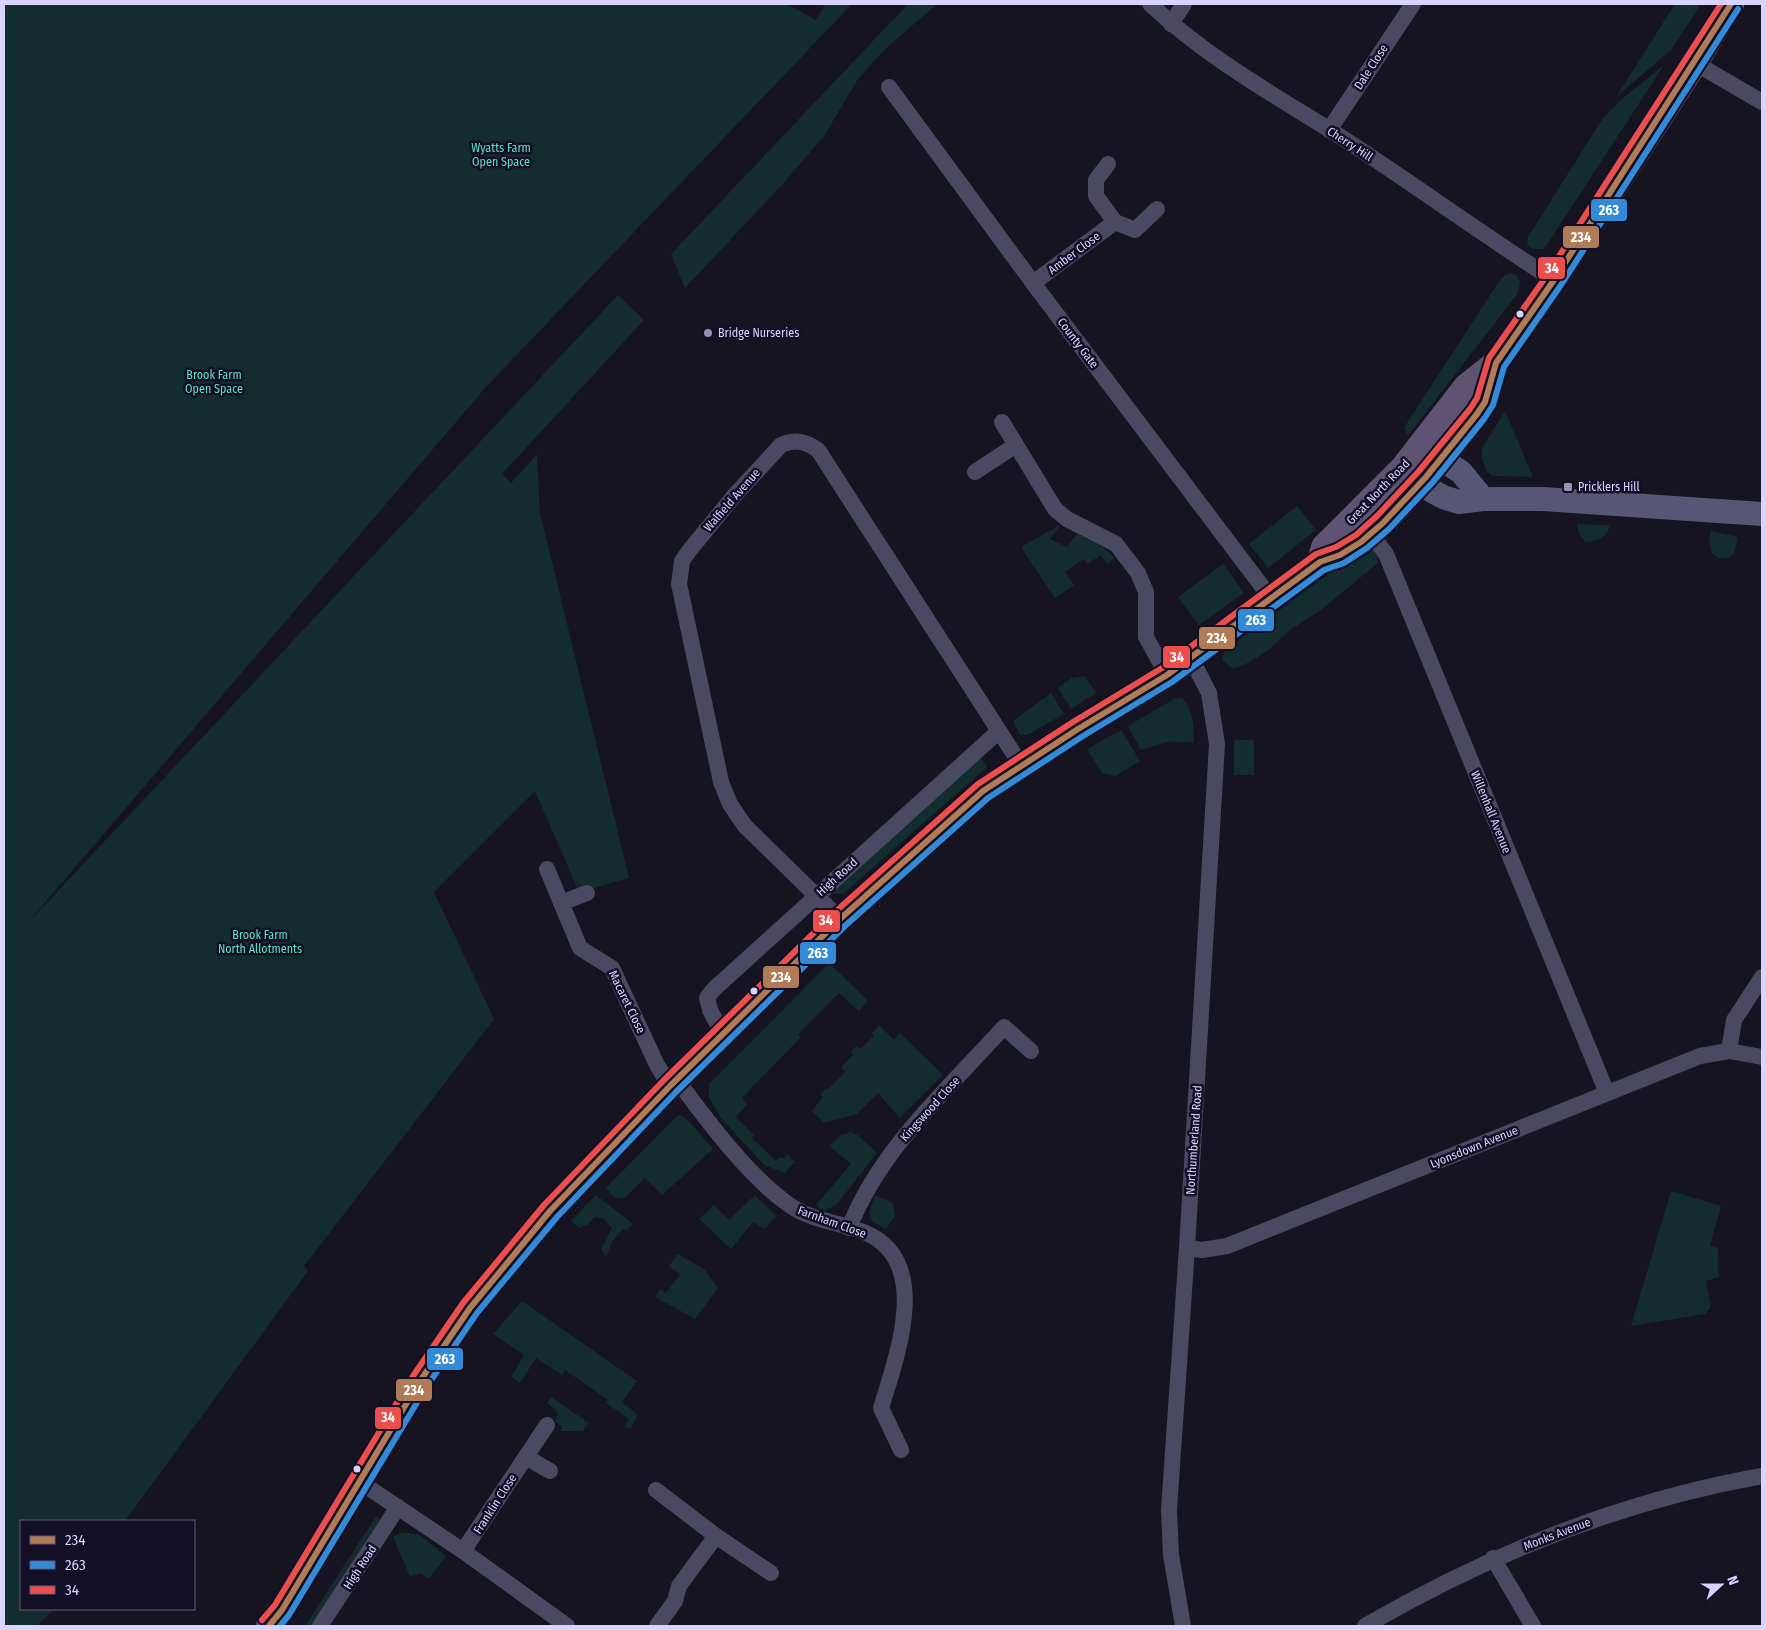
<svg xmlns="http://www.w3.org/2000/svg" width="1766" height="1630" font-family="'Fira Sans Condensed',sans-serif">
  <rect width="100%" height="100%" fill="#161421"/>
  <g fill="#132c2d">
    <polygon points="4,4 787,4 816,20 825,4 852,4 486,387 25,926 618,295 644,320 502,474 511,483 537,454 540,513 629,878 579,892 535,791 434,892 494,1019 304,1266 308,1271 125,1521 21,1521 21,1609 54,1609 37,1626 4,1626"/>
    <polygon points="908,4 937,4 882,52 858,79 824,136 782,185 685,288 671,254"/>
    <polygon points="1675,4 1701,4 1671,50 1616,97"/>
    <polygon points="1664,65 1548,243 1543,249 1532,249 1527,244 1528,237 1603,118 1623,98"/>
    <polygon points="1510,273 1515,274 1520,281 1518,293 1409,434 1407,435 1404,428 1407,423 1502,277"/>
    <polygon points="1505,411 1533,477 1493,476 1487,471 1482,458 1482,448"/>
    <polygon points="1297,506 1316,530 1268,568 1249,544"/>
    <polygon points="1061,524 1050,539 1067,547 1077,534 1100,545 1115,558 1107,564 1101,555 1087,564 1084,559 1065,572 1074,585 1055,598 1021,547"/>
    <path d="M1577,524L1610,525C1607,539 1598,540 1585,542L1579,534Z"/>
    <polygon points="1711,531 1738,537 1734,553 1728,559 1719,558 1712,554 1709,542"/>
    <polygon points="1369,544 1377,552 1378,563 1322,609 1290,630 1270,649 1250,662 1233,669 1222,660 1224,651"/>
    <polygon points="1223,564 1244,593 1199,625 1178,597"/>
    <polygon points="1085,676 1096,693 1071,709 1058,688 1072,678"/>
    <polygon points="1051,693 1064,714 1027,735 1020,735 1013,721"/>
    <path d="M1182,698C1194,711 1194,727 1194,743L1170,741L1141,750L1128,726L1174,699Z"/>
    <polygon points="1121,730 1140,761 1115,776 1102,773 1087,749"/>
    <rect x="1234" y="740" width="20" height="35"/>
    <polygon points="980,756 987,767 843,894 835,894 829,891"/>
    <polygon points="829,963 868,1001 859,1011 839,993 798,1034 801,1037 742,1098 747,1105 736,1117 754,1135 752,1138 776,1161 780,1157 784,1159 787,1154 795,1162 785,1173 764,1165 721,1118 709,1097 709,1084"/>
    <polygon points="879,1025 894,1040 900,1033 943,1075 900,1118 878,1093 857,1114 824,1123 812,1111 823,1097 820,1094 826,1088 828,1090 845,1072 841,1067 853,1055 851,1052 856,1046 860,1049 874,1036 872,1033"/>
    <polygon points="678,1115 686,1118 713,1149 662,1195 645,1178 623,1199 614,1198 606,1188"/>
    <polygon points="851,1132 859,1136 877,1153 836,1205 824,1211 816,1205 851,1164 830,1146 841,1135"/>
    <polygon points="1671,1191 1721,1206 1710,1246 1718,1248 1719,1277 1706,1281 1711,1307 1705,1314 1631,1326"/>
    <polygon points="596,1195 633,1224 628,1229 623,1229 612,1242 606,1257 601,1249 612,1228 604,1219 595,1217 587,1225 579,1228 571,1221"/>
    <polygon points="755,1195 776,1216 765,1229 753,1222 731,1249 699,1219 714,1205 729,1220"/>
    <polygon points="875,1195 893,1203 895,1216 886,1229 873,1222 869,1213"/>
    <polygon points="678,1254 704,1269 718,1288 695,1319 655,1297 660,1289 666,1293 680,1274 669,1266"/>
    <polygon points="522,1301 637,1381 622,1402 636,1413 637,1418 630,1429 624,1426 629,1419 606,1403 608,1400 565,1370 562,1375 536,1358 520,1383 511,1377 524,1355 493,1334"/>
    <polygon points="551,1397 589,1423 583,1431 560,1431 563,1427 555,1421 558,1415 556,1410 547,1403"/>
    <polygon points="376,1516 380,1519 311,1626 305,1626"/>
    <polygon points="402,1532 419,1535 446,1556 429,1579 421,1573 410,1576 393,1537"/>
  </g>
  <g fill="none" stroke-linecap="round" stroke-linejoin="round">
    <g stroke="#4a4962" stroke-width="16">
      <path d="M1150,4C1204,55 1267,91 1330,130C1406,178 1478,232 1554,280"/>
      <polyline points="1171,24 1184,4"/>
      <polyline points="1695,63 1762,102"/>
      <polyline points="889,87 1033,283 1270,597"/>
      <polyline points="1329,130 1413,4"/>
      <polyline points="1108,164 1096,180 1096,196 1115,222 1135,230 1157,209"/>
      <polyline points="1033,283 1115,222"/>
      <polyline points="1002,422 1055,509 1067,519 1116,544 1138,573 1146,592 1146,637 1167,675"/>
      <polyline points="975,472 1016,445"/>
      <polyline points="1365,526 1386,554 1607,1093"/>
      <polyline points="547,869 580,948 612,968 657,1065 670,1086"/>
      <polyline points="561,903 587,893"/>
      <path d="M840,919L745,826L730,804L721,782L679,584L682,561L689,551L734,496L781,445C795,439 805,441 818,450L1021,765"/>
      <polyline points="723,1035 710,1010 707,998 714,989 999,731"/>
      <polyline points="1729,1051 1734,1020 1762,977"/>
      <path d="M677,1080C706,1119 748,1176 788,1204C811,1221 840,1222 866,1233C933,1262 896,1358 881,1408L901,1450"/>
      <path d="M849,1228C880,1149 948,1089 1004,1027L1031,1051"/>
      <polyline points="1187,1248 1202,1250 1227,1246 1700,1056 1729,1051 1762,1057"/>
      <polyline points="526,1457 550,1471"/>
      <polyline points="360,1482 463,1551 567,1626"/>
      <polyline points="656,1490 716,1536"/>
      <polyline points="463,1551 547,1425"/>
      <polyline points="1493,1558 1533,1626"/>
      <polyline points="320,1626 398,1507"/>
      <polyline points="657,1626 675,1601 679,1586 716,1536 771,1573"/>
      <polyline points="1183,1626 1171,1555 1169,1510 1187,1248 1217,744 1209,693 1191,658"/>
      <path d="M1365,1626C1489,1554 1621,1501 1762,1476"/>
    </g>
    <g stroke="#575674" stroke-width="24">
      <polyline points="1425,449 1461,472 1483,499"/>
      <polyline points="1407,471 1425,487 1443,497 1459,502 1483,499 1543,499 1762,514"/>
    </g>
    <g stroke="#5e5373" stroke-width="26">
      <polyline points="1320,562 1324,547 1403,468 1466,387 1496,363 1554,280 1695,63 1731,4"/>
      <path d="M269,1626L282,1610L420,1381L470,1308L550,1211L670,1086L840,919L983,791L1078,729L1167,675L1320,562C1370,555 1444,454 1477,414L1485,402L1496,363"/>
    </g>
    <g stroke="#130f26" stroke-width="10">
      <polyline id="bus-1" points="269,1626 282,1610 420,1381 470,1308 550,1211 670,1086 840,919 983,791 1078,729 1167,675 1320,562 1340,555 1361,542 1383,523 1426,477 1477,414 1485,402 1496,363 1554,280 1731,4"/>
    </g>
    <g stroke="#130f26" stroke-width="10">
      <polyline id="bus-2" points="280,1626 289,1615 427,1386 477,1313 557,1217 676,1092 846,925 988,798 1083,736 1172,682 1324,570 1344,563 1367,548 1389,529 1433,482 1484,419 1493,405 1504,367 1561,285 1738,9"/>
    </g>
    <g stroke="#130f26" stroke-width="10">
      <polyline id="bus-3" points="262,1620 275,1605 413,1376 463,1303 544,1205 664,1080 834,913 978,784 1073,722 1162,668 1316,554 1336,547 1356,535 1377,516 1419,471 1470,409 1477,398 1489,358 1547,275 1721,4"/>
    </g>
    <use href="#bus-1" stroke="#b07c57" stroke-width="6"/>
    <use href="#bus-2" stroke="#338bd7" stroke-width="6"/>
    <use href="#bus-3" stroke="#ec4f4b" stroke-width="6"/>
  </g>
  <g fill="#d9d4ff" stroke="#130f26" stroke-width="2">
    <circle cx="1520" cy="314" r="4.5"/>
    <circle cx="754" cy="991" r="4.5"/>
    <circle cx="357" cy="1469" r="4.5"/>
  </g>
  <g fill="#9591b1" stroke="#130f26" stroke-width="2">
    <circle cx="708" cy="333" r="5"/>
    <rect x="1563" y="482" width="10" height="10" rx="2.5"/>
  </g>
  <g text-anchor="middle" stroke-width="5" stroke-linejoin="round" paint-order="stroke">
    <g font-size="12" fill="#d9d4ff" stroke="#130f26">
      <text transform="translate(1371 67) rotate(-57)" y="4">Dale Close</text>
      <text transform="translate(1350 144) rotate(33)" y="4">Cherry Hill</text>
      <text transform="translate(1074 253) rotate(-37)" y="4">Amber Close</text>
      <text transform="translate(1078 343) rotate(53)" y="4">County Gate</text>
      <text transform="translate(1378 492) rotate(-46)" y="4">Great North Road</text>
      <text transform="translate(732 500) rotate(-49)" y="4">Walfield Avenue</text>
      <text transform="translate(1491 812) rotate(68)" y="4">Willenhall Avenue</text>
      <text transform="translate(837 877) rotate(-42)" y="4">High Road</text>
      <text transform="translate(627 1002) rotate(64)" y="4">Macaret Close</text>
      <text transform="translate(930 1109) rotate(-48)" y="4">Kingswood Close</text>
      <text transform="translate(1194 1140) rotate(-86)" y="4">Northumberland Road</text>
      <text transform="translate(1474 1147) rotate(-22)" y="4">Lyonsdown Avenue</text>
      <text transform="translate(832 1222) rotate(20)" y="4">Farnham Close</text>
      <text transform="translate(495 1504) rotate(-57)" y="4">Franklin Close</text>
      <text transform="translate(1557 1534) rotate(-21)" y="4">Monks Avenue</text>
      <text transform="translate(360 1567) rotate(-57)" y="4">High Road</text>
    </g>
    <g font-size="12" fill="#5fe0c0" stroke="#130f26">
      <text x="501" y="152">Wyatts Farm<tspan x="501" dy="14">Open Space</tspan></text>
      <text x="214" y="379">Brook Farm<tspan x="214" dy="14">Open Space</tspan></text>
      <text x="260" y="939">Brook Farm<tspan x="260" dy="14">North Allotments</tspan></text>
    </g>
    <g font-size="12" fill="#d9d4ff" stroke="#130f26" text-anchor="start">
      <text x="718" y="337">Bridge Nurseries</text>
      <text x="1578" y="491">Pricklers Hill</text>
    </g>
  </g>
  <g stroke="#130f26" stroke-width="2">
    <rect x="1590" y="198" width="38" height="24" rx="5" fill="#338bd7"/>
    <rect x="1562" y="225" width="38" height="24" rx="5" fill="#b07c57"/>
    <rect x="1537" y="256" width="29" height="24" rx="5" fill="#ec4f4b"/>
    <rect x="1237" y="608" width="38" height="24" rx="5" fill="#338bd7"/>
    <rect x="1198" y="626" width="38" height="24" rx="5" fill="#b07c57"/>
    <rect x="1162" y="645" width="29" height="24" rx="5" fill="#ec4f4b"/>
    <rect x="812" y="909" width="29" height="24" rx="5" fill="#ec4f4b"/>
    <rect x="799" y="941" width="38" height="24" rx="5" fill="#338bd7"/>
    <rect x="762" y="965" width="38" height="24" rx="5" fill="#b07c57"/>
    <rect x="426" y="1347" width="38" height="24" rx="5" fill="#338bd7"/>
    <rect x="395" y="1378" width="38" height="24" rx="5" fill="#b07c57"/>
    <rect x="374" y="1406" width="28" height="24" rx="5" fill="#ec4f4b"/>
  </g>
  <g font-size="14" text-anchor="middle" font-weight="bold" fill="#fff">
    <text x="1609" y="215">263</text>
    <text x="1581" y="242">234</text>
    <text x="1552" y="273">34</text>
    <text x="1256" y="625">263</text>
    <text x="1217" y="643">234</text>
    <text x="1177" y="662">34</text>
    <text x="826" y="925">34</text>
    <text x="818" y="958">263</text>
    <text x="781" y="982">234</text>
    <text x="445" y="1364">263</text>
    <text x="414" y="1395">234</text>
    <text x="388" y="1422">34</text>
  </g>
  <rect width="1766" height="1630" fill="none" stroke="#d9d4ff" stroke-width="10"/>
  <rect x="20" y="1520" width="175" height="90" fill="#130f26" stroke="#625e7d"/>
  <rect x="30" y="1536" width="25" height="8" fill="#b07c57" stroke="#625e7d"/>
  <text x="65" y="1545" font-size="15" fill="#d9d4ff">234</text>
  <rect x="30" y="1561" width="25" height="8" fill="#338bd7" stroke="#625e7d"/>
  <text x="65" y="1570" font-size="15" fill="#d9d4ff">263</text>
  <rect x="30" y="1586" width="25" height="8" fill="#ec4f4b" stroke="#625e7d"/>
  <text x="65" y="1595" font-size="15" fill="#d9d4ff">34</text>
  <g transform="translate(1721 1585) rotate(69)" stroke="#130f26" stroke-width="4" paint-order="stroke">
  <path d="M0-4L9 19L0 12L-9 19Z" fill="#d9d4ff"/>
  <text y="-8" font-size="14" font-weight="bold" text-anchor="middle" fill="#d9d4ff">N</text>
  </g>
</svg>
